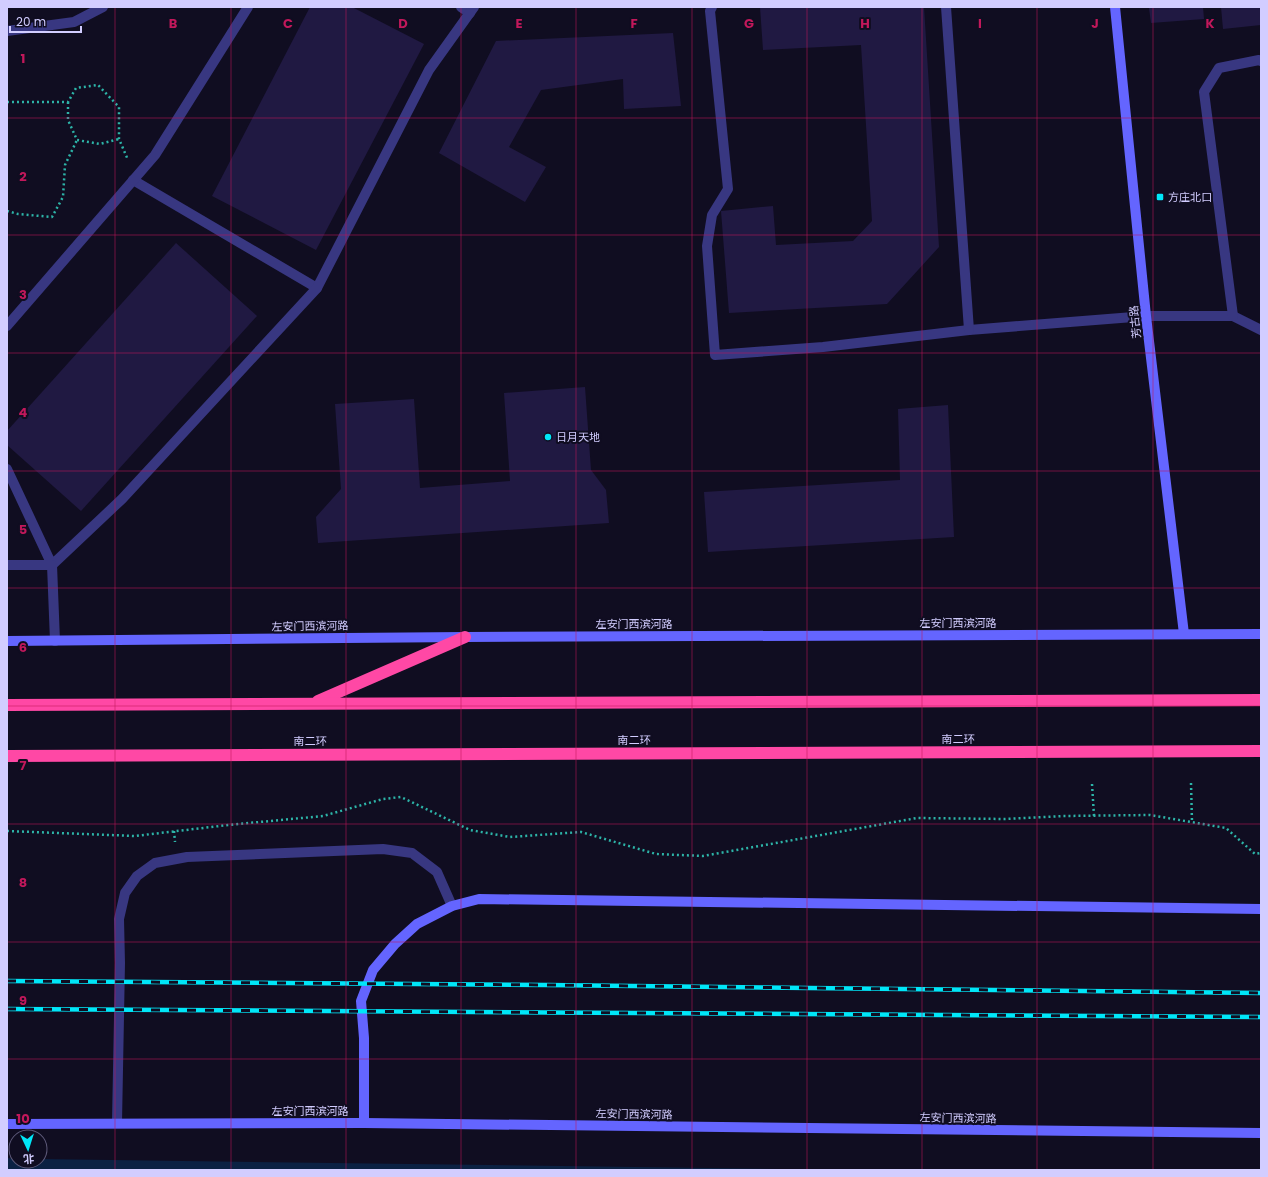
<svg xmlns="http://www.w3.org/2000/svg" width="1268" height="1177" font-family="Poppins,'Noto Sans SC',sans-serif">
  <rect width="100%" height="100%" fill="#100d21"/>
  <polygon fill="#0b2143" points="7,1158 16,1159 16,1161 40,1161 40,1159 857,1170 7,1170"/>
  <g fill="#201942">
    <polygon points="310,7 352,7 424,44 316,250 212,196"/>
    <polygon points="760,7 924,7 939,247 887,304 729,313 721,211 773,206 776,245 853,241 872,221 861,45 763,50"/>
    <polygon points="1159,7 1203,7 1204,19 1151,23 1149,8"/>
    <polygon points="1221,7 1261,7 1261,25 1223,29"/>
    <polygon points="673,33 681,106 624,109 623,79 541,90 509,147 546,167 525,202 439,153 496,41"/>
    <polygon points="176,243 257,316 81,511 7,445 7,431"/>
    <polygon points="585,387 591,470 606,490 609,523 318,543 316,517 341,489 335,404 414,399 420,488 510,481 504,393"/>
    <polygon points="948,405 954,537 708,552 704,492 900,480 898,409"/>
  </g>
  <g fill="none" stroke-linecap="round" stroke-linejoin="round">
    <g stroke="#2db4a8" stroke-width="2.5" stroke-dasharray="2 3" stroke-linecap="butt">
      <polyline points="7,102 68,102 76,88 98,85 119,107 119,139 128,160"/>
      <polyline points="68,102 68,120 77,140 100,144 119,139"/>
      <polyline points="7,211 18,214 52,217 63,197 65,165 77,140"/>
      <polyline points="1191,783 1192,822"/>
      <polyline points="1092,784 1094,816"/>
      <polyline points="7,831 135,836 228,825 323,816 383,799 401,797 470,830 510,837 581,832 656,854 703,856 917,818 1005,819 1063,816 1150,815 1226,828 1255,854 1261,853"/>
      <polyline points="174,831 175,842"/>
    </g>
    <g stroke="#383781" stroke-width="10">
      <polyline points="461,7 470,13"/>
      <polyline points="712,7 710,11 728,189 712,215 707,246 715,355 823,347 969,330 1146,316 1233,316 1261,330"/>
      <polyline points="946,7 969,330"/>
      <polyline points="7,31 74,22 103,7"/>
      <polyline points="133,180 317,288"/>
      <polyline points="1233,316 1204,92 1219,68 1259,60 1261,61"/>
      <polyline points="7,326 155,155 248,7"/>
      <polyline points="7,469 52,565 122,499 317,288 429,70 474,7"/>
      <polyline points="7,565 52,565 55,641"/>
      <polyline points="117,1123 120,963 119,919 125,893 137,876 155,863 187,857 383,849 412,853 437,872 452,906"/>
    </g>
    <g stroke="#6465ff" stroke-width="10">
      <polyline points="1115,7 1146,316 1184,634"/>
      <polyline points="7,641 465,637 1261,634"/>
      <polyline points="364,1123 364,1038 361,1001 373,970 395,944 417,924 452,906 479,899 1261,909"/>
      <polyline points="7,1124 364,1123 1261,1133"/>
    </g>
    <g stroke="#ff48a5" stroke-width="12">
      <polyline points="318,701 465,637"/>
      <polyline points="7,705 1261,700"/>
      <polyline points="7,756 1261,751"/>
    </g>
    <g stroke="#00e6f8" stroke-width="4.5">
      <g id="rail">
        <polyline points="7,981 547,985 1261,993"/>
        <polyline points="7,1009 1261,1017"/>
      </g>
    </g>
    <use href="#rail" stroke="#100d21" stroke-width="3" stroke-dasharray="9" stroke-linecap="butt"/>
  </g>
  <path fill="none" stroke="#c2185b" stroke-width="1" stroke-opacity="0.55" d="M115,7V1170M231,7V1170M346,7V1170M461,7V1170M576,7V1170M692,7V1170M807,7V1170M922,7V1170M1037,7V1170M1153,7V1170M7,118H1261M7,235H1261M7,353H1261M7,471H1261M7,588H1261M7,706H1261M7,824H1261M7,942H1261M7,1059H1261"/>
  <g fill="#00e6f8" stroke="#100d21" stroke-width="1.5">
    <rect x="1156" y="193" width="8" height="8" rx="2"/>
    <circle cx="548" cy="437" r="4"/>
  </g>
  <g text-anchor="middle" stroke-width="4" stroke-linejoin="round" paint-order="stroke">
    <g font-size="11" fill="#d2cdff" stroke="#100d21" text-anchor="start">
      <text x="1168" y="201">方庄北口</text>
      <text x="556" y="441">日月天地</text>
    </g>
    <g font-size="11" fill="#d2cdff" stroke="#100d21">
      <text transform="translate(1135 322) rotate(-96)" y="4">芳古路</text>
      <text x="958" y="627">左安门西滨河路</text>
      <text x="634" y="628">左安门西滨河路</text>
      <text transform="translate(310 626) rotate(-1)" y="4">左安门西滨河路</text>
      <text x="958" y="743">南二环</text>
      <text x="634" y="744">南二环</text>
      <text x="310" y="745">南二环</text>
      <text x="310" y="1115">左安门西滨河路</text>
      <text transform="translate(634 1114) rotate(1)" y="4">左安门西滨河路</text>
      <text transform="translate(958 1118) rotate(1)" y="4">左安门西滨河路</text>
    </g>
  </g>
  <g font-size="13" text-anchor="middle" font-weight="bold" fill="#c2185b" stroke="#100d21" stroke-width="4" stroke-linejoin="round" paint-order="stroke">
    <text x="173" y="28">B</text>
    <text x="288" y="28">C</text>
    <text x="403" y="28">D</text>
    <text x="519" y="28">E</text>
    <text x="634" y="28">F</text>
    <text x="749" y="28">G</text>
    <text x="865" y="28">H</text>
    <text x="980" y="28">I</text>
    <text x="1095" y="28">J</text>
    <text x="1210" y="28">K</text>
    <text x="23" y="63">1</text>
    <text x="23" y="181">2</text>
    <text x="23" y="299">3</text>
    <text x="23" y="417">4</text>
    <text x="23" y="534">5</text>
    <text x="23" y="652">6</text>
    <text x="23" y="770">7</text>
    <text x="23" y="887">8</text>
    <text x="23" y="1005">9</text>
    <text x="23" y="1123">10</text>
  </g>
  <rect width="1268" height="1177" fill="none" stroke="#d2cdff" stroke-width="16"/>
  <g transform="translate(28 1149) rotate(176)"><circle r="19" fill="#100d21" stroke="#5e5a7a"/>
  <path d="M0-3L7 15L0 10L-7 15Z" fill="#00e6f8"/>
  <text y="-6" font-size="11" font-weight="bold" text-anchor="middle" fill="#d2cdff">北</text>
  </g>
  <path d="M10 26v6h71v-6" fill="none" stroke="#d2cdff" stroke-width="2"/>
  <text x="16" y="26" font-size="12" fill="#d2cdff" stroke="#100d21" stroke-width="3" paint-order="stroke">20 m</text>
</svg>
